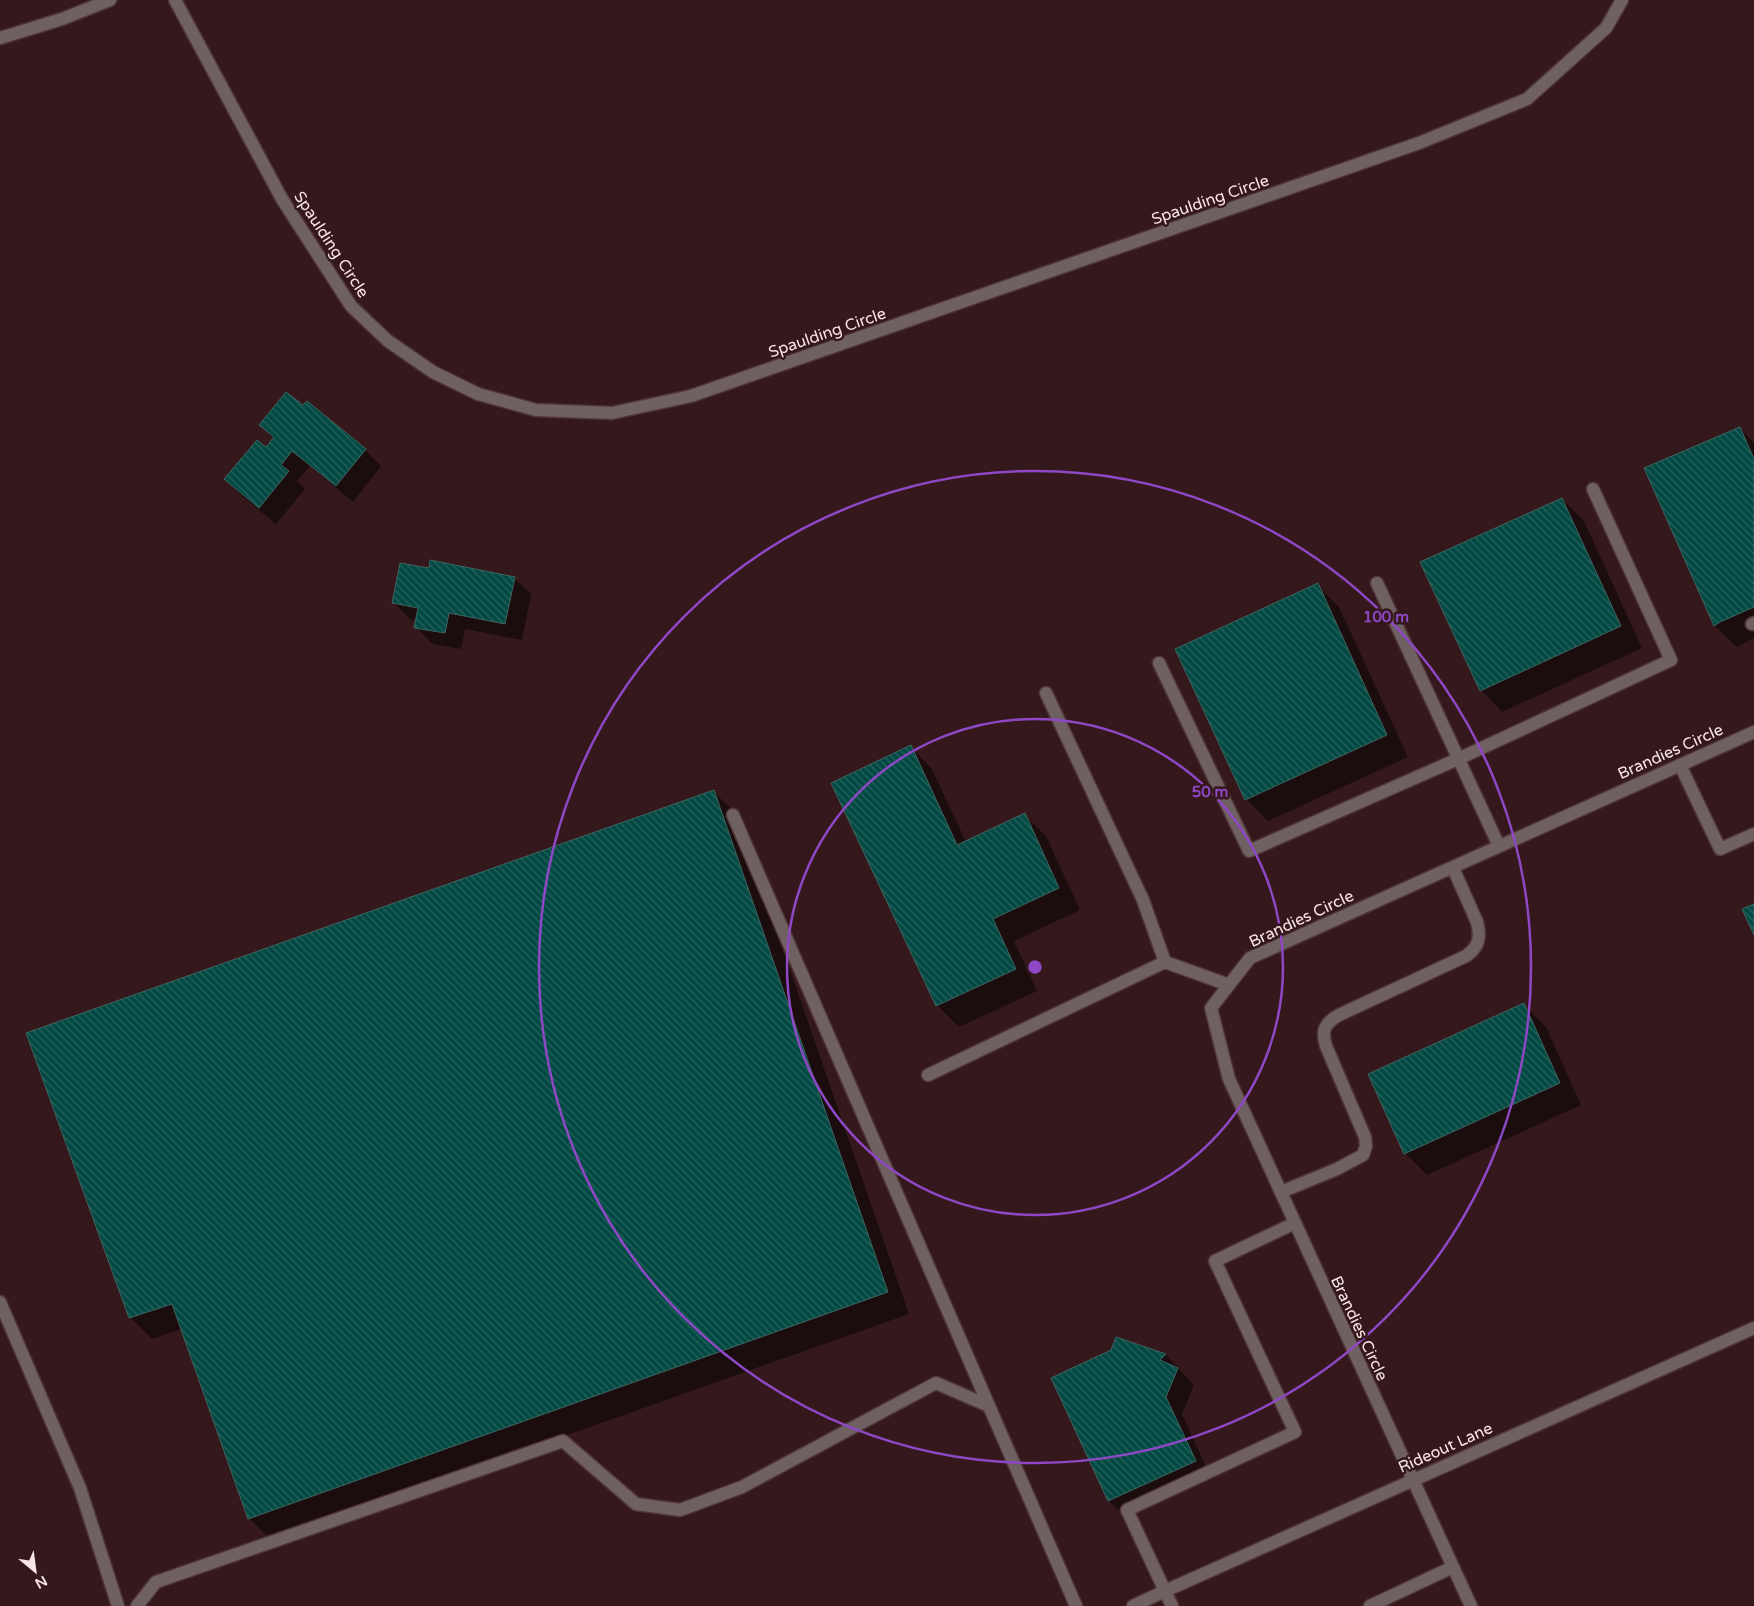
<svg xmlns="http://www.w3.org/2000/svg" width="1754" height="1606" font-family="'Varela Round',sans-serif">
  <defs>
    <pattern id="building-back-hatch" width="6" height="6" patternUnits="userSpaceOnUse" patternTransform="scale(1.25)"><rect width="6" height="6" fill="#034943"/><path d="M-1 5l2 2M0 0l6 6M5-1l2 2" fill="none" stroke="#28635e"/></pattern>
  </defs>
  <rect width="100%" height="100%" fill="#34181b"/>
  <g fill="#0007">
    <polygon points="261,425 365,450 381,466 353,502 310,466 297,481 305,489 276,524 242,496 226,479 266,449 274,439"/>
    <polygon points="1740,428 1754,443 1754,638 1737,647 1715,626 1646,469"/>
    <polygon points="1562,499 1584,521 1642,648 1502,712 1481,690"/>
    <polygon points="430,570 514,578 531,594 522,640 465,629 461,649 432,644 416,627 417,620 410,619 394,603"/>
    <polygon points="1317,585 1339,607 1408,757 1268,821 1246,799 1177,650"/>
    <polygon points="911,747 932,769 966,842 1024,815 1046,836 1080,910 1014,941 1037,991 959,1027 937,1005"/>
    <polygon points="714,792 736,814 909,1314 271,1540 250,1519 182,1329 152,1339 130,1317"/>
    <polygon points="1524,1005 1546,1027 1581,1105 1427,1175 1405,1153"/>
    <polygon points="1116,1339 1166,1355 1194,1385 1182,1414 1211,1478 1125,1517 1109,1501 1112,1351"/>
  </g>
  <g fill="url(#building-back-hatch)" stroke="#3f6560">
    <polygon points="286,392 303,405 307,401 366,449 336,486 292,451 281,465 289,471 259,508 224,479 257,440 266,447 274,437 259,425"/>
    <polygon points="1740,427 1754,459 1754,607 1720,622 1714,626 1644,468"/>
    <polygon points="1562,498 1621,626 1480,691 1420,562"/>
    <polygon points="430,560 515,577 505,624 449,613 445,633 414,628 418,608 392,603 400,563 429,568"/>
    <polygon points="1318,583 1387,735 1245,800 1175,649"/>
    <polygon points="911,745 957,845 1025,813 1059,888 993,919 1016,969 936,1006 831,783"/>
    <polygon points="714,790 888,1292 248,1519 172,1304 129,1318 26,1033"/>
    <polygon points="1754,904 1754,935 1742,909"/>
    <polygon points="1524,1003 1560,1083 1404,1154 1368,1074"/>
    <polygon points="1116,1337 1166,1354 1160,1360 1178,1368 1166,1397 1196,1461 1108,1501 1051,1378 1111,1350"/>
  </g>
  <g fill="none" stroke-linecap="round" stroke-linejoin="round">
    <g stroke="#503537" stroke-width="15">
      <g id="lane">
        <polyline points="1377,583 1499,846"/>
        <polyline points="1752,624 1754,623"/>
        <polyline points="1159,663 1249,851 1458,759 1671,660 1593,489"/>
        <polyline points="1046,693 1143,900 1165,962 1229,985"/>
        <polyline points="1680,765 1720,849 1754,834"/>
        <polyline points="733,815 989,1406"/>
        <polyline points="928,1075 1165,962"/>
        <path d="M1281,1192L1337,1169L1363,1155L1366,1146L1365,1137L1326,1046C1321,1030 1325,1023 1339,1015L1466,956C1479,947 1481,937 1477,922L1453,868"/>
        <polyline points="0,1302 80,1488 118,1606"/>
        <polyline points="137,1606 156,1582 563,1441 636,1504 680,1510 742,1487 936,1383 989,1406 1076,1606"/>
        <polyline points="1133,1606 1165,1591"/>
        <polyline points="1172,1606 1127,1510 1295,1432 1215,1261 1295,1223"/>
        <polyline points="1370,1606 1453,1567"/>
        <polyline points="1471,1606 1229,1079 1211,1008 1250,958 1754,732"/>
      </g>
    </g>
    <g stroke="#503537" stroke-width="15">
      <g id="street">
        <polyline points="175,0 282,199 351,306 388,341 433,372 478,394 536,410 612,413 691,396 1419,143 1527,99 1606,28 1622,0"/>
        <polyline points="0,38 62,19 110,0"/>
        <polyline points="1165,1591 1754,1328"/>
      </g>
    </g>
    <use href="#lane" stroke="#6f6061" stroke-width="12"/>
    <use href="#street" stroke="#6f6061" stroke-width="12"/>
  </g>
  <g fill="none" stroke="#8e48c5" stroke-width="2.5">
    <circle cx="1035" cy="967" r="248"/>
    <circle cx="1035" cy="967" r="496"/>
  </g>
  <g text-anchor="middle" stroke-width="5" stroke-linejoin="round" paint-order="stroke">
    <g font-size="16" fill="#f9e5e6" stroke="#34181b">
      <text transform="translate(1210 199) rotate(-19)" y="6">Spaulding Circle</text>
      <text transform="translate(332 244) rotate(57)" y="6">Spaulding Circle</text>
      <text transform="translate(827 332) rotate(-19)" y="6">Spaulding Circle</text>
      <text transform="translate(1670 751) rotate(-24)" y="6">Brandies Circle</text>
      <text transform="translate(1301 918) rotate(-25)" y="6">Brandies Circle</text>
      <text transform="translate(1360 1328) rotate(65)" y="6">Brandies Circle</text>
      <text transform="translate(1445 1447) rotate(-24)" y="6">Rideout Lane</text>
    </g>
  </g>
  <circle cx="1035" cy="967" r="8" fill="#8e48c5" stroke="#34181b" stroke-width="2.5"/>
  <g font-size="15" text-anchor="middle" font-weight="bold" fill="#8e48c5" stroke="#34181b" stroke-width="5" stroke-linejoin="round" paint-order="stroke">
    <text x="1386" y="622">100 m</text>
    <text x="1210" y="797">50 m</text>
  </g>
  <g transform="translate(35 1571) rotate(151)" stroke="#34181b" stroke-width="4" paint-order="stroke">
  <path d="M0-4L9 19L0 12L-9 19Z" fill="#f9e5e6"/>
  <text y="-8" font-size="14" font-weight="bold" text-anchor="middle" fill="#f9e5e6">N</text>
  </g>
</svg>
